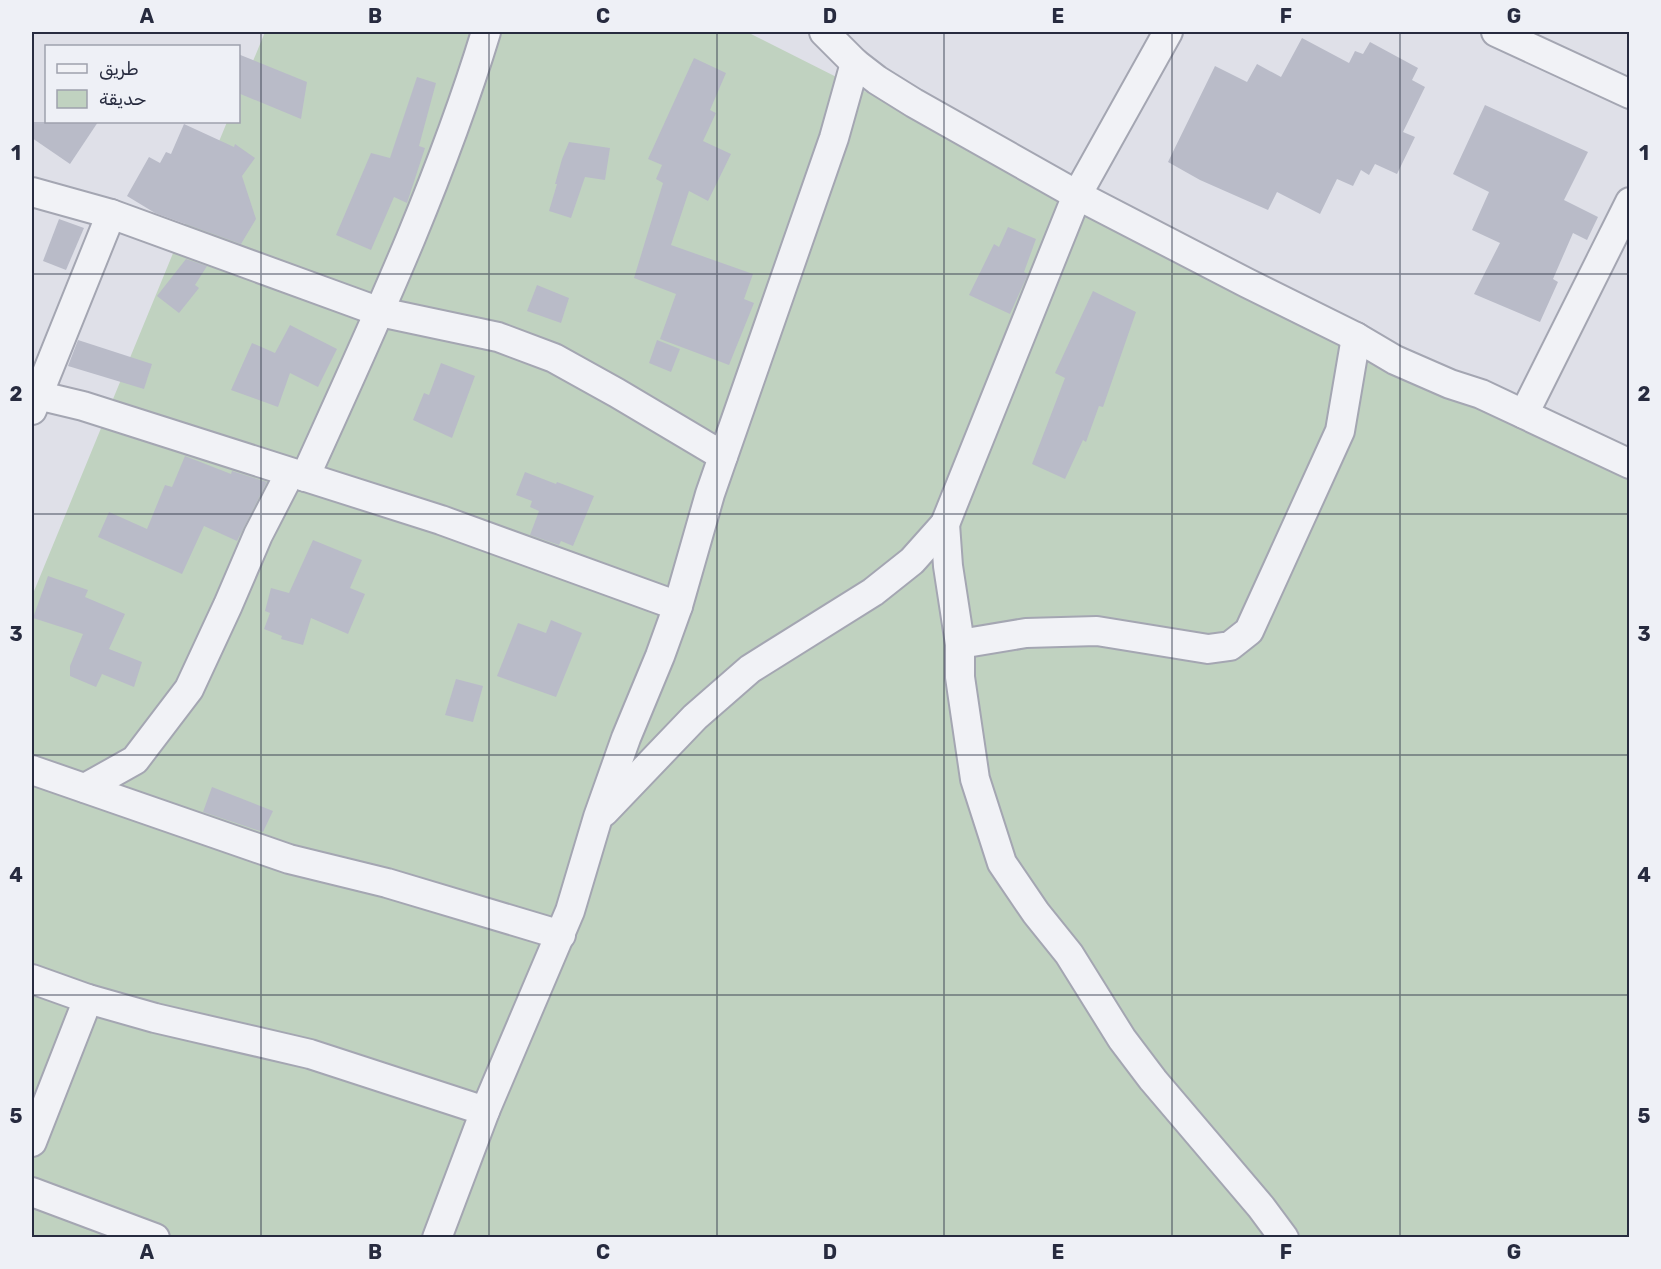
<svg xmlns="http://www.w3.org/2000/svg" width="1661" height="1269" font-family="Rubik,Cairo,sans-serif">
  <rect width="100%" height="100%" fill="#dfe0e8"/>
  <polygon fill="#c0d2c0" points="265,32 747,32 1629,476 1629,1237 32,1238 32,596 227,122 238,122 239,95"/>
  <g fill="#b9bbc8">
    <polygon points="1302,38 1349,63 1355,51 1363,54 1370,42 1418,68 1412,80 1425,87 1403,132 1415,137 1397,174 1375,164 1369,175 1361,170 1353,186 1337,179 1320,214 1277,192 1268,210 1200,180 1168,162 1215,66 1247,82 1257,64 1281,77"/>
    <polygon points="238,54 307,82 301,119 238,93"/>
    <polygon points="694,58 726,73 710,110 716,113 703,141 731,154 708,201 689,191 671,245 753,274 744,299 754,303 729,365 660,339 676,294 634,278 663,183 656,179 662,165 648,159"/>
    <polygon points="417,77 436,83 419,146 425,148 407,203 394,197 371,250 336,235 371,153 390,158"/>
    <polygon points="1485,105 1588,152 1564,200 1598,217 1587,240 1573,233 1553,279 1558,282 1540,322 1474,294 1500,243 1472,230 1489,192 1453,174"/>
    <polygon points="32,122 98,122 70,164 32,138"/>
    <polygon points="184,124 234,147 235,144 255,158 242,176 256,219 241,244 155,213 127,196 149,157 160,163 166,152 171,154"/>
    <polygon points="569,142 610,148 605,180 585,177 571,218 549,211 557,184 555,184 562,159"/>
    <polygon points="59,219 84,228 66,270 43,261"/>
    <polygon points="1008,227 1036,239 1024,272 1028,274 1010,314 969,295 994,244 999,247"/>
    <polygon points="186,259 207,266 195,285 199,288 179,313 157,296"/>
    <polygon points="537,285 569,298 561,323 527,311"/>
    <polygon points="1093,291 1136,312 1103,407 1099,406 1086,442 1083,440 1065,479 1032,464 1065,378 1055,373"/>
    <polygon points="290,325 337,349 318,387 290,373 278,407 231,390 252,343 275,353"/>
    <polygon points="78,340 152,364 144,389 68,366"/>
    <polygon points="657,340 680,349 671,372 649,363"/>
    <polygon points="441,363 475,376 452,438 413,420 424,393 429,395"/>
    <polygon points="185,456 231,474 232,471 267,482 237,541 204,526 182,574 98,537 109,512 147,529 165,485 172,487"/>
    <polygon points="525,472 556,484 557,482 594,496 573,546 561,541 559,545 530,535 539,511 530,507 532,501 516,495"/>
    <polygon points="313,540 362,560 350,588 365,594 348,634 311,618 303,645 281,639 282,636 264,629 270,613 265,611 271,588 289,593"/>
    <polygon points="48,576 88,590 85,597 125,614 109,649 142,662 134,687 102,674 96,687 70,676 70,666 83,634 33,618"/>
    <polygon points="551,620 582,633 556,697 497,676 518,623 546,633"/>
    <polygon points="456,679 483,686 473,722 445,715"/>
    <polygon points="212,787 273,811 263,832 203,812"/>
  </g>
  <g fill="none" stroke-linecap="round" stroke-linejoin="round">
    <g stroke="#a4a6b2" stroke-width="32">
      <g id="minor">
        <polyline points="824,32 855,63 877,80 914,103 1077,195 1247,283 1356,337 1395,360 1450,384 1481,394 1630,464"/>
        <polyline points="1496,32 1630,94"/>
        <polyline points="32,192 111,214 380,312 498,337 554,358 617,393 723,456"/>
        <polyline points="37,395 83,406 441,520 678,606"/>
        <polyline points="32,410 111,214"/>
        <polyline points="1524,414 1630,202"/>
        <path d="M305,477C371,331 439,186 486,32"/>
        <polyline points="945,524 948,566 960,644 960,677 975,779 1002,863 1036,913 1069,954 1122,1039 1153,1080 1261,1207 1284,1238"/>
        <polyline points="960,644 1026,633 1097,631 1208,649 1230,646 1249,631 1340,431 1356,337"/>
        <polyline points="32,770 289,859 387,883 561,935"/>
        <polyline points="85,788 135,760 189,689 228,605 258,535 290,473"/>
        <polyline points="604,812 695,717 750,669 873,592 912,561 945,524 1077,195 1168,32"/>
        <polyline points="32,979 88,999 155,1018 310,1054 485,1111"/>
        <polyline points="32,1142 88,999"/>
        <polyline points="32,1192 155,1238"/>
        <polyline points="437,1238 485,1111 570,911 598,817 626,738 660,656 678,606 710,494 834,138 855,63"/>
      </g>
    </g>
    <use href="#minor" stroke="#f1f2f6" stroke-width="28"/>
  </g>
  <path fill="none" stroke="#272b3f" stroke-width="1.5" stroke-opacity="0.55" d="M261,32V1238M489,32V1238M717,32V1238M944,32V1238M1172,32V1238M1400,32V1238M32,274H1630M32,514H1630M32,755H1630M32,995H1630"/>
  <rect width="1661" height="1269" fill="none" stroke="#eef0f6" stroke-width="66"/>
  <rect x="45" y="45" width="195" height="78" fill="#eef0f6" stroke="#9ea1ad" stroke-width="1.5"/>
  <rect x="57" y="64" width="30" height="9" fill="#f1f2f6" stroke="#9ea1ad" stroke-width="1.5"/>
  <text x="99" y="75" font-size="18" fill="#272b3f">طريق</text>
  <rect x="57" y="90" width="30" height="18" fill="#c0d2c0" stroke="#9ea1ad" stroke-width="1.5"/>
  <text x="99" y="105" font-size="18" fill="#272b3f">حديقة</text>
  <rect x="33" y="33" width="1595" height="1203" fill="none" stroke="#272b3f" stroke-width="2"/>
  <g font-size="20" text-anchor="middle" font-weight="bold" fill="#272b3f">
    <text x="147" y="23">A</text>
    <text x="375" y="23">B</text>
    <text x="603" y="23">C</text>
    <text x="830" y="23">D</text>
    <text x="1058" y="23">E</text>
    <text x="1286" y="23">F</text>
    <text x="1514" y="23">G</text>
    <text x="16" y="160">1</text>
    <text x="1644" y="160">1</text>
    <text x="16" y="401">2</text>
    <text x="1644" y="401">2</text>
    <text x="16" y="641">3</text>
    <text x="1644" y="641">3</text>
    <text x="16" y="882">4</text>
    <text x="1644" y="882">4</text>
    <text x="16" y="1123">5</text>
    <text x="1644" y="1123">5</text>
    <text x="147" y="1259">A</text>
    <text x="375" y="1259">B</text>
    <text x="603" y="1259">C</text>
    <text x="830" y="1259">D</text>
    <text x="1058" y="1259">E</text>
    <text x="1286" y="1259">F</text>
    <text x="1514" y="1259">G</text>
  </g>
</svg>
